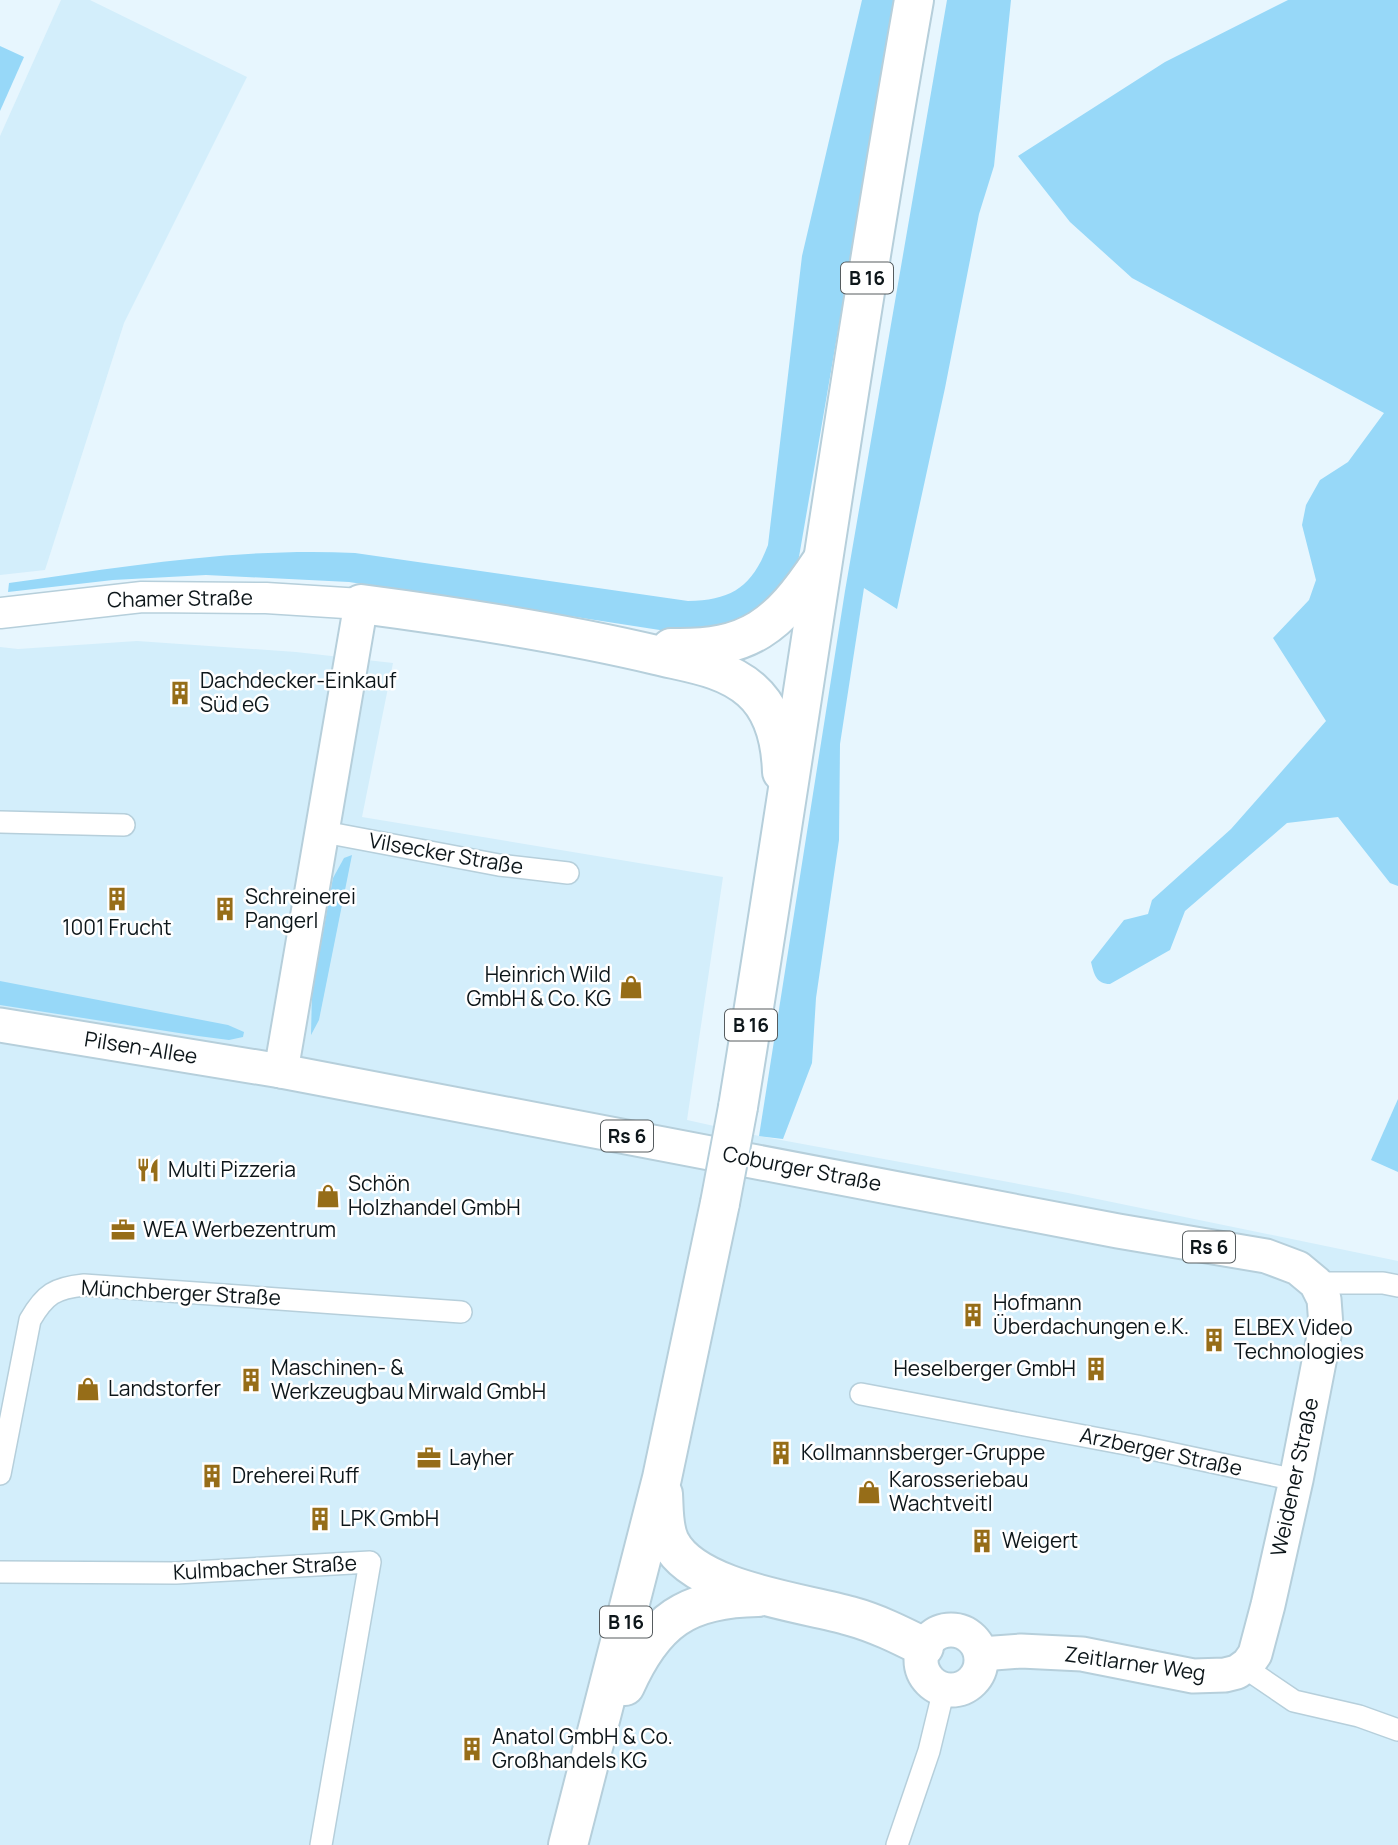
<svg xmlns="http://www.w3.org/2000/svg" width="1398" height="1845" font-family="Manrope,sans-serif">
  <rect width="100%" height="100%" fill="#e7f6fe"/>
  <g fill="#d3eefb">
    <polygon points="61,0 90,0 247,77 124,323 45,570 0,575 0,136"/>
    <polygon points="137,641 296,652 393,663 362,817 723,877 687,1120 759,1136 1068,1193 1398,1261 1398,1845 0,1845 0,647 18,649"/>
  </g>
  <g fill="#97d8f8">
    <path d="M862,0H895L799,557L791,578L750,623L679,633L349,582L206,575L113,580L8,592L9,583C123,567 239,547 355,553L688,601C732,600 752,587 768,545L802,256Z"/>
    <polygon points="947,0 1011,0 994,166 979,214 945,388 897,609 864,588 840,744 839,840 816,998 812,1063 783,1139 759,1136 845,591"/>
    <path d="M1288,0H1398V886L1390,883L1338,817L1287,823L1185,911L1170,950L1110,984C1096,984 1094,974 1091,962L1124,920L1148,914L1152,900L1231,829L1326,721L1273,638L1309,600L1316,580L1302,525L1306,505L1320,480L1348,462L1384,413L1132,278L1070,222L1018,156L1165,62Z"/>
    <polygon points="0,46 24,57 0,111"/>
    <polygon points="352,855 319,1020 311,1035 312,992 333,878 344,858"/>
    <polygon points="0,981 228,1025 244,1032 243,1037 229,1040 198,1036 0,1005"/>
    <polygon points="1398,1099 1398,1172 1371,1160"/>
  </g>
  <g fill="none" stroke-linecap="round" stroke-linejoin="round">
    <g stroke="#b6cfdb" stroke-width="24">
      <g id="street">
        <polyline points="0,822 124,825"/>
        <polyline points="324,832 499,865 568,873"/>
        <polyline points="1316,1283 1383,1283 1398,1286"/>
        <polyline points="861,1394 1137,1446 1296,1480"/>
        <path d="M0,1474L30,1320C45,1294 55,1288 84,1285L461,1312"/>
        <polyline points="0,1572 176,1573 370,1562 321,1845"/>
        <polyline points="1244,1667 1294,1701 1359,1716 1398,1730"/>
        <polyline points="897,1845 929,1751 944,1689"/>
      </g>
    </g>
    <g stroke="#b6cfdb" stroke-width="33">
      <polyline id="secondary" points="0,613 142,597 266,598 361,604"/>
    </g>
    <g stroke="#b6cfdb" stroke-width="37">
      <g id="primary">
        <polyline points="0,1025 281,1071 1118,1231 1266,1256 1298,1268 1316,1283 1324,1299 1326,1326 1296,1480 1268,1605 1255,1654 1248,1664 1237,1672 1225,1675 1193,1676 1082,1654 1021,1651 981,1654"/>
        <polyline points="281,1071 361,604"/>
        <circle cx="951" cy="1660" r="30"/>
      </g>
    </g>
    <g stroke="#b6cfdb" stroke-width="42">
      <g id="highway">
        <path d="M361,604C460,617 559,632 656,655C689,663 725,667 751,690C774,710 781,742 782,772"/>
        <path d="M671,648C750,650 778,626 821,562"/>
        <path d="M738,1107C798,738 849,368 914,0"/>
        <path d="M663,1494C664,1510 663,1528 670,1542C695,1591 802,1602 850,1616C876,1623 900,1635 924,1647"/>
        <path d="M625,1686C654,1621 686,1598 758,1597"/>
        <polyline points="568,1845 662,1478 720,1203"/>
      </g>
    </g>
    <use href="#street" stroke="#fff" stroke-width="21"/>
    <use href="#secondary" stroke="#fff" stroke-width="30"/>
    <use href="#primary" stroke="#fff" stroke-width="33"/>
    <use href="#highway" stroke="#fff" stroke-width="38"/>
    <g stroke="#b6cfdb" stroke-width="42" stroke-linecap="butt">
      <polyline id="highway-bridge" points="720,1203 738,1107"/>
    </g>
    <use href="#highway-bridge" stroke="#fff" stroke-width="38"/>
  </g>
  <defs>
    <g id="building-bare" transform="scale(1.89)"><path d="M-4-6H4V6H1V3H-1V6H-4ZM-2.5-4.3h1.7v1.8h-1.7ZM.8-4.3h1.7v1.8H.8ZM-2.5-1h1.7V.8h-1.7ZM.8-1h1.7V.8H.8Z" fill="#966d18" stroke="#fff" stroke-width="2.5" paint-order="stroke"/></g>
    <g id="shop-bare" transform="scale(1.89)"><path d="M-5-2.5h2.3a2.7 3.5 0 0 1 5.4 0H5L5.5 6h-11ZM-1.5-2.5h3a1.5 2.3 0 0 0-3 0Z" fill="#966d18" stroke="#fff" stroke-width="2.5" paint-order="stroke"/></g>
    <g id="restaurant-bare" transform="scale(1.89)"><path d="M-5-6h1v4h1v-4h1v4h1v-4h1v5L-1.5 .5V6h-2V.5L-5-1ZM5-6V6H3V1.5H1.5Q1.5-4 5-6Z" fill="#966d18" stroke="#fff" stroke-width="2.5" paint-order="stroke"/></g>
    <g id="office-bare" transform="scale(1.89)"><path d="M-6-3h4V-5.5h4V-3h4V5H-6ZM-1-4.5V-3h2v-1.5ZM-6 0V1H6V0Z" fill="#966d18" stroke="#fff" stroke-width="2.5" paint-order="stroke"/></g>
  </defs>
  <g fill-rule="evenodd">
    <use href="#building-bare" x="180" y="693"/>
    <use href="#building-bare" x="117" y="899"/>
    <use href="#building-bare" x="225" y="909"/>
    <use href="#shop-bare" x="631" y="987"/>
    <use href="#restaurant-bare" x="148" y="1170"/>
    <use href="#shop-bare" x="328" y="1196"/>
    <use href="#office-bare" x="123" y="1230"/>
    <use href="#building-bare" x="973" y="1315"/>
    <use href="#building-bare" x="1214" y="1340"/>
    <use href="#building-bare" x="1096" y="1369"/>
    <use href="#building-bare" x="251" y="1380"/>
    <use href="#shop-bare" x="88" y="1389"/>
    <use href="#building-bare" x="781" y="1453"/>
    <use href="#office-bare" x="429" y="1458"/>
    <use href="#building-bare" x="212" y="1476"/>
    <use href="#shop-bare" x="869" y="1492"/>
    <use href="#building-bare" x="320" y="1519"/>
    <use href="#building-bare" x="982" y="1541"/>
    <use href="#building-bare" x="472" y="1749"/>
  </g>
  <g text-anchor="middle" stroke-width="5" stroke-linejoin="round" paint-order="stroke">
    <g fill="#fff" stroke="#565c5f" stroke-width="2">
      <rect x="841" y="262.5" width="52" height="31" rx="5"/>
      <rect x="725" y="1009.5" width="52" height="31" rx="5"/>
      <rect x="601" y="1120.5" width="52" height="31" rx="5"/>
      <rect x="1183" y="1231.5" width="52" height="31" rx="5"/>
      <rect x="600" y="1606.5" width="52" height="31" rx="5"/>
    </g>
    <g font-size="19" font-weight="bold" fill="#0d161a">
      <text x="867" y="285">B 16</text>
      <text x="751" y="1032">B 16</text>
      <text x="627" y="1143">Rs 6</text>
      <text x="1209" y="1254">Rs 6</text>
      <text x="626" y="1629">B 16</text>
    </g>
    <g font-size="21" fill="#0d161a" stroke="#fff">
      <text transform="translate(180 599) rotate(-1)" y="7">Chamer Straße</text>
      <text transform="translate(446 854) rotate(10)" y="7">Vilsecker Straße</text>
      <text transform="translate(141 1048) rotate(9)" y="7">Pilsen-Allee</text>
      <text transform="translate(802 1169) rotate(11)" y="7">Coburger Straße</text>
      <text transform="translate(181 1293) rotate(3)" y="7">Münchberger Straße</text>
      <text transform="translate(1161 1452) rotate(12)" y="7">Arzberger Straße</text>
      <text transform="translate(1295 1477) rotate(-78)" y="7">Weidener Straße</text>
      <text transform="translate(265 1568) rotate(-3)" y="7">Kulmbacher Straße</text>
      <text transform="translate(1135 1664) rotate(8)" y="7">Zeitlarner Weg</text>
    </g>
    <g font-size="21" fill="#0d161a" stroke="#fff" text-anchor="start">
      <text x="200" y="688">Dachdecker-Einkauf<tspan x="200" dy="24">Süd eG</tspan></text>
      <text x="245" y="904">Schreinerei<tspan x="245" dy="24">Pangerl</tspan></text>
      <text x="117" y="935" text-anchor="middle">1001 Frucht</text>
      <text x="611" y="982" text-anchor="end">Heinrich Wild<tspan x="611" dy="24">GmbH &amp; Co. KG</tspan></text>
      <text x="168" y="1177">Multi Pizzeria</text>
      <text x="348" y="1191">Schön<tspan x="348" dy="24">Holzhandel GmbH</tspan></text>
      <text x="143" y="1237">WEA Werbezentrum</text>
      <text x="993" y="1310">Hofmann<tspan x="993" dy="24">Überdachungen e.K.</tspan></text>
      <text x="1234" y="1335">ELBEX Video<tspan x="1234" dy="24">Technologies</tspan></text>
      <text x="271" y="1375">Maschinen- &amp;<tspan x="271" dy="24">Werkzeugbau Mirwald GmbH</tspan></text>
      <text x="1076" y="1376" text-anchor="end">Heselberger GmbH</text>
      <text x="108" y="1396">Landstorfer</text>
      <text x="801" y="1460">Kollmannsberger-Gruppe</text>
      <text x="449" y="1465">Layher</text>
      <text x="232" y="1483">Dreherei Ruff</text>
      <text x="889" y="1487">Karosseriebau<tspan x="889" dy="24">Wachtveitl</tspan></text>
      <text x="340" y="1526">LPK GmbH</text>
      <text x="1002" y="1548">Weigert</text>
      <text x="492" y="1744">Anatol GmbH &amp; Co.<tspan x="492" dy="24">Großhandels KG</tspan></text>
    </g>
  </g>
</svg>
